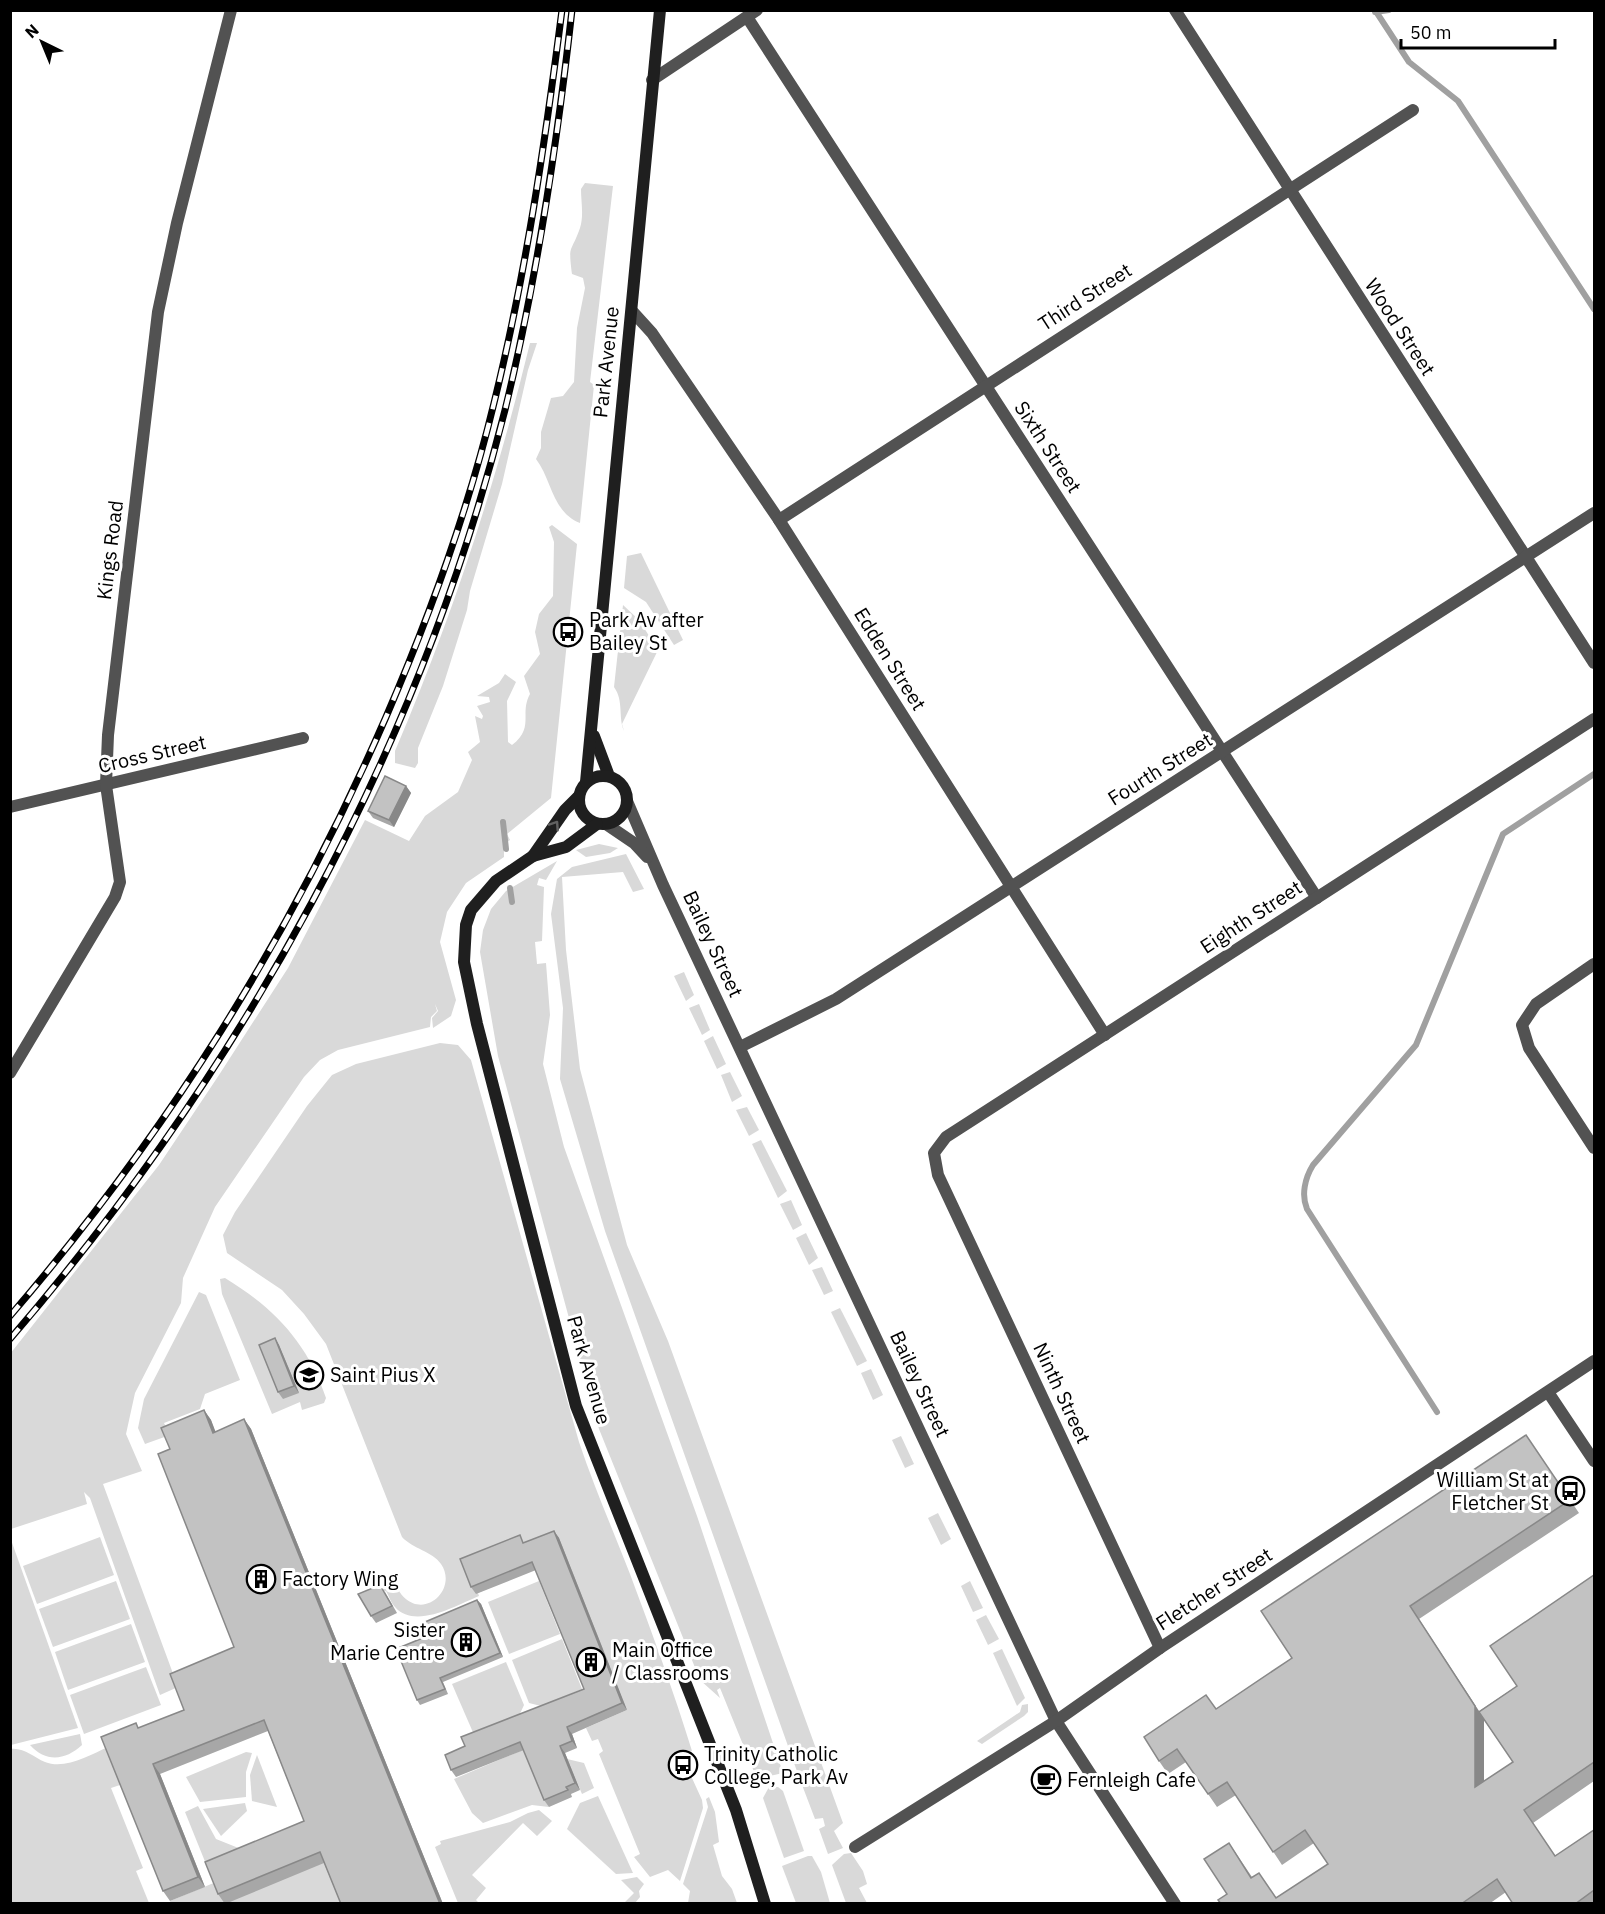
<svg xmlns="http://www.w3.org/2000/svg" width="1605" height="1914" font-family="'IBM Plex Sans',sans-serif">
  <rect width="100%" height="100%" fill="#fff"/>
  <g fill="#d9d9d9">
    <path d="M585,183L613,186L590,382L594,385L580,523C552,512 552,480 536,459L541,448V432L551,398L563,396L574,382L577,328L585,288L583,278L572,274C568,243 571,254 580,228C584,215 581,202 581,189Z"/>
    <path d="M530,343H537L528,370L502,484L470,591L467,610L443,686L418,748V763L415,768L395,763V751C452,618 496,483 530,343Z"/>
    <path d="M552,525L577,544L551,798L507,834L510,840L504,844V857L466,883L447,912L440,942L456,1000L451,1016L433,1028L432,1018L438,1011L435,1004L437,1011L431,1017L430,1027L338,1050L320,1060L304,1077L215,1207L183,1278L181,1303L135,1393L126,1434L142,1471L103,1484L178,1687L160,1695L90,1498L84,1492L87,1504L11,1529L10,1354L159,1165L219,1075L288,968L365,820L409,841L425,816L458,792L472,760L468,752L480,742L475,716L482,719L483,716L477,706L490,702L489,697L477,696L499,683L505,674L516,682L507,701L508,742L512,745C535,727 519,714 530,694L524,676L540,654L535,632L539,614L553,596L554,542L549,527Z"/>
    <polygon points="641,553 683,640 674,645 646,602 624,588 627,556"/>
    <path d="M623,605L639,620L658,650L622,724L624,731C618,717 624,701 614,687Z"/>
    <polygon points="599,844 618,848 610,853 586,857 576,850"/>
    <polygon points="626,854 644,889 633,892 623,872 562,877 566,950 580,1069 627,1245 668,1341 843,1823 834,1831 843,1848 828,1854 819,1829 825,1826 823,1818 815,1819 799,1777 605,1231 560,1079 563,1008 551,914 557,879 572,867"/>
    <polygon points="557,861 546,880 539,878 537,885 544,887 542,941 535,942 537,964 546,963 550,1015 543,1064 564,1147 697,1516 783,1773 757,1779 720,1688 717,1690 720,1698 700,1680 599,1429 498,1056 480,952 483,930 491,909 506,891"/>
    <polygon points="684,972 694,995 686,1001 674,976"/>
    <polygon points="699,1004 710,1030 702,1035 689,1008"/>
    <polygon points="713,1036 726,1064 717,1069 704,1041"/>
    <path d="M440,1043L458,1045L471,1060L579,1442C594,1487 613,1530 630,1574C652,1633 674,1692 692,1751L682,1756L702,1800L703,1808L680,1881L668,1870L650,1877L634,1857L640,1854L599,1754L603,1751L598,1739L592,1741L586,1728L627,1710L565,1554L478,1593L479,1596C457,1605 415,1630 395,1607C391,1603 389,1596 386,1591L376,1595V1583L392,1577C412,1632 461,1593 441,1564C432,1551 413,1549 402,1537L326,1344L304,1314L282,1290L227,1253L223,1235L235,1212L307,1106L332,1075L356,1064Z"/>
    <polygon points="730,1072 742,1096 732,1102 721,1075"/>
    <polygon points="747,1107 759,1130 749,1136 736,1110"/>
    <polygon points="761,1140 787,1191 778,1198 752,1144"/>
    <polygon points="791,1200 802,1225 793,1230 780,1204"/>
    <polygon points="806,1233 818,1258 809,1265 796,1238"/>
    <polygon points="822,1267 833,1291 824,1295 812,1270"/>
    <path d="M225,1278C274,1308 307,1342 326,1398L324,1403L302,1410L300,1402L272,1414L222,1294L220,1279Z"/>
    <polygon points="199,1292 206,1295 240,1380 205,1394 200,1409 164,1423 170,1435 145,1444 138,1428 144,1399"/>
    <polygon points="840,1308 867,1361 857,1366 831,1312"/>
    <polygon points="871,1369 883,1395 873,1400 861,1373"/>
    <polygon points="901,1436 914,1464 905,1468 892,1440"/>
    <polygon points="938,1513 951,1539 941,1545 928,1518"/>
    <polygon points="10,1537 78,1728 11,1745 10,1745"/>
    <polygon points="100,1537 114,1575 37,1604 23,1566"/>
    <polygon points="116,1581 130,1619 53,1647 39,1609"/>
    <polygon points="539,1581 560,1634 509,1654 488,1602"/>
    <polygon points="970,1581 983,1608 973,1612 961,1586"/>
    <polygon points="986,1615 999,1639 988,1645 976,1620"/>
    <polygon points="131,1624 145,1662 68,1690 55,1652"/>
    <polygon points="562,1639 582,1689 541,1706 529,1703 512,1660"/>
    <polygon points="1002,1649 1025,1698 1017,1706 993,1653"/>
    <polygon points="506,1662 524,1705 517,1720 475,1737 452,1684"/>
    <polygon points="146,1667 161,1705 84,1734 70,1695"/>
    <polygon points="1028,1704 1028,1712 1024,1716 982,1744 977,1741 1020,1712 1022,1705"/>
    <path d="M80,1734L82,1745C66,1760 46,1763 30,1745Z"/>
    <path d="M108,1747L123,1784L111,1788L143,1868L136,1871L149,1903H11L10,1749C24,1747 33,1757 45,1762C65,1770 90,1755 108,1747Z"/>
    <polygon points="525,1749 549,1807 532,1805 483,1823 472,1813 454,1779"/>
    <polygon points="246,1752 252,1753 246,1772 246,1797 200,1802 186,1777"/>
    <polygon points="257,1755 277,1807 252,1801 250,1775"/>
    <polygon points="567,1759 584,1763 594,1788 582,1794"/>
    <polygon points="769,1787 778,1787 783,1791 804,1851 784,1858 763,1798"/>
    <polygon points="598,1796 633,1873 616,1874 567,1829 580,1803"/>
    <polygon points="709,1797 715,1812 719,1842 713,1845 722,1876 732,1889 737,1903 688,1903 690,1891 683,1884 708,1807 706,1799"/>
    <polygon points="245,1803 247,1811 221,1836 203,1809"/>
    <polygon points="198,1806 216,1839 251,1853 208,1869 185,1812"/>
    <polygon points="539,1810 552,1821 537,1836 523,1823 472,1875 486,1888 476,1900 479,1903 458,1903 435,1847 441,1844 440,1841 510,1822 528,1813"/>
    <polygon points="851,1853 863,1871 867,1884 859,1888 867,1903 846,1903 832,1865 844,1854"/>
    <polygon points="808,1856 812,1856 821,1872 830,1903 796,1903 782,1866"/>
    <polygon points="327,1862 344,1903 171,1904 170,1901 216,1882"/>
    <polygon points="637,1877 644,1884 639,1891 640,1897 635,1903 624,1903 634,1893 621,1880"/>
  </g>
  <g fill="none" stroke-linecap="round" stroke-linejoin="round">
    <g stroke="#a0a0a0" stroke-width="6">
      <polyline points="1375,10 1409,62 1458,101 1594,309"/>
      <polyline points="1375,12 1389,10"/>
      <polyline points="503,822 506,849"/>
      <polyline points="510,888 512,902"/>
      <path d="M1437,1412L1307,1209C1301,1195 1305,1178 1313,1165L1416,1045L1503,834L1594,774"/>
    </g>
    <g stroke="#525252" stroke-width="12">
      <polyline points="1175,10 1594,663"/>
      <polyline points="747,17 1317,898"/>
      <polyline points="652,80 757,10"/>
      <polyline points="632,311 652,333 779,520 1105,1035"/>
      <polyline points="779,520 1413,110"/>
      <polyline points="627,801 663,885 1056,1721 1175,1904"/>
      <polyline points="10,807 303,738"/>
      <polyline points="606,824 634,843 647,857"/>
      <polyline points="1594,964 1536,1004 1522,1025 1529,1048 1594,1148"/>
      <polyline points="740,1047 836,999 1594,513"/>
      <polyline points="10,1073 115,897 120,882 106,785 108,735 158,312 177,223 231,10"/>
      <polyline points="1548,1392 1594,1461"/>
      <polyline points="1160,1648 938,1175 934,1153 946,1137 1594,719"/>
      <polyline points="855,1847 1056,1721 1160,1648 1594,1361"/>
    </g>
    <g stroke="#1f1f1f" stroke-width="12">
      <polyline points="594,736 609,776"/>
      <circle cx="603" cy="800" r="24"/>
      <polyline points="586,782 660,10"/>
      <polyline points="597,824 566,847 533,856 496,881 471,910 466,925 464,962 477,1024 576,1406 736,1810 765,1904"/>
      <polyline points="533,856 565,810 579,796"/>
    </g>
    <g stroke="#000" stroke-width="7">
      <g id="rail">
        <path d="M10,1316C168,1132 289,940 386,717C430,615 468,511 494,403C526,273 545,143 562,10"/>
        <path d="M10,1339C240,1073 419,752 505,410C537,279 557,145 572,10"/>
      </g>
    </g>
    <use href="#rail" stroke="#fff" stroke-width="4.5" stroke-dasharray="14" stroke-linecap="butt"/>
  </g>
  <g fill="#a7a7a7" fill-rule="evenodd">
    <polygon points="406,786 411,793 394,827 373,818 368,811"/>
    <polygon points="275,1338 279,1345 299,1393 283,1399 278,1392"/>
    <polygon points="204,1410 211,1420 215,1432 244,1419 251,1429 443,1904 341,1904 324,1863 225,1904 218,1894 304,1821 268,1731 160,1774 205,1887 170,1901 163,1891 139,1728 184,1710 234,1647"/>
    <path d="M1526,1435L1579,1513L1419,1619L1479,1711L1517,1686L1594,1575V1781L1533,1823L1555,1856L1594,1830V1904H1513L1506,1892L1489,1904H1221L1227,1894L1229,1843L1252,1877L1277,1898L1328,1864L1314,1843L1282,1865L1236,1795L1217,1807L1186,1762L1168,1774L1159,1761L1216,1709L1292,1658ZM1484,1720L1513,1762L1484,1781Z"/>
    <polygon points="554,1531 559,1538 627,1710 572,1734 577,1748 565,1753 580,1790 571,1794 572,1797 549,1807 544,1800 524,1750 456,1777 451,1770 584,1689 536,1570 476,1594 471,1587 525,1543"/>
    <polygon points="385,1592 397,1613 376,1623 371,1616"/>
    <polygon points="477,1600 481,1604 503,1657 443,1682 448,1694 420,1705 417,1700 430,1635"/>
  </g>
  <g fill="#888">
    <polygon points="406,786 411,793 394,827 389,820"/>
    <polygon points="275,1338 279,1345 299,1393 294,1386"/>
    <polygon points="204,1410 211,1420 220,1443 213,1433"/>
    <polygon points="244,1419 251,1429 443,1904 440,1904"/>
    <polygon points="554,1531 559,1538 627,1710 622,1703"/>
    <polygon points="477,1600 481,1604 503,1657 500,1653"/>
    <polygon points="1410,1606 1484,1719 1484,1800 1475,1787"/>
    <polygon points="567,1727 572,1734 577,1748 572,1741"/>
    <polygon points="560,1746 565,1753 580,1790 575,1783"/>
    <polygon points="153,1764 160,1774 205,1887 198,1877"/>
  </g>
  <g fill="#c2c2c2" stroke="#888" stroke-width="1.5">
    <polygon points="385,776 406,786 389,820 368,811"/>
    <polygon points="275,1338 294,1386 278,1392 259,1345"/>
    <polygon points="204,1410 213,1433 244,1419 440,1904 341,1904 320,1852 218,1894 205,1862 304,1821 264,1720 153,1764 198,1877 163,1891 101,1737 136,1723 138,1728 184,1710 170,1674 234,1647 158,1454 170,1449 161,1428"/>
    <polygon points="1526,1435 1570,1500 1410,1606 1475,1706 1475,1787 1513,1762 1479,1712 1517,1686 1490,1646 1594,1575 1594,1762 1524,1810 1555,1856 1594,1830 1594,1890 1575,1904 1513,1904 1497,1879 1461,1904 1221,1904 1218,1900 1227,1894 1204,1859 1229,1843 1251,1878 1259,1873 1276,1898 1328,1864 1305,1830 1273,1852 1227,1782 1208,1794 1177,1749 1159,1761 1144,1737 1206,1695 1216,1709 1292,1658 1261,1611"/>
    <polygon points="554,1531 622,1703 567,1727 572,1741 560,1746 575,1783 566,1787 568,1790 544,1800 520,1742 451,1770 445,1755 465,1746 461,1737 584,1689 532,1562 471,1587 460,1559 520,1535 523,1543"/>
    <polygon points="380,1585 392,1606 371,1616 358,1594"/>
    <polygon points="477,1600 500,1653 440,1678 445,1689 417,1700 396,1649 430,1635 425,1622"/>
  </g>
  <defs><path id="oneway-chevron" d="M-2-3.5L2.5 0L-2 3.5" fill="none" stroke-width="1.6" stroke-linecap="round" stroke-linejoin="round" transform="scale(1.5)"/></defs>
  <use stroke="#626262" href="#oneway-chevron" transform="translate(555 825) rotate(-56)"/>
  <defs>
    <g id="bus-ring" transform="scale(1.5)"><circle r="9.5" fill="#fff" stroke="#000" stroke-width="1.5"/><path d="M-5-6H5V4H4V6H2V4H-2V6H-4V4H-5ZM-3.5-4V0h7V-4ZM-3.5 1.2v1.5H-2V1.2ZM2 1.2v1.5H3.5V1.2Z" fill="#000"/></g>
    <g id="school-ring" transform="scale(1.5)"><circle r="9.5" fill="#fff" stroke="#000" stroke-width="1.5"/><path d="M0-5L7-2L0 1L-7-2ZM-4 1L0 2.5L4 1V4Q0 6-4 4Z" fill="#000"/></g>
    <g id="building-ring" transform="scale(1.5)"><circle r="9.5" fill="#fff" stroke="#000" stroke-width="1.5"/><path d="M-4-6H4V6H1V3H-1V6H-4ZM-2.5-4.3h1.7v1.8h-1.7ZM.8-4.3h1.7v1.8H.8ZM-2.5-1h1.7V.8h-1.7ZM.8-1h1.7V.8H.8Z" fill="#000"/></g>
    <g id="cafe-ring" transform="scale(1.5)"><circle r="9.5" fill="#fff" stroke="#000" stroke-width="1.5"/><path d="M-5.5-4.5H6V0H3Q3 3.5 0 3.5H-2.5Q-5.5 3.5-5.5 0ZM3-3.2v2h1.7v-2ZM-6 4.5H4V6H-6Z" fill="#000"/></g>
  </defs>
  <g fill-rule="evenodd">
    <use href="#bus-ring" x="568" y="632"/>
    <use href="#school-ring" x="309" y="1375"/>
    <use href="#bus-ring" x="1570" y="1491"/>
    <use href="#building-ring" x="261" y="1579"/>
    <use href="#building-ring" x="466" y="1642"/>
    <use href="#building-ring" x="591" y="1662"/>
    <use href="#bus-ring" x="683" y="1765"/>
    <use href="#cafe-ring" x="1046" y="1780"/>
  </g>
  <g text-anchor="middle" stroke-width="6" stroke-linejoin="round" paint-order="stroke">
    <g font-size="20" fill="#000" stroke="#fff">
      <text transform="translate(1085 297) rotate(-33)" y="7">Third Street</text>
      <text transform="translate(1400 327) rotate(57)" y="7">Wood Street</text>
      <text transform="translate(606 362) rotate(-84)" y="7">Park Avenue</text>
      <text transform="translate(1048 447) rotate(57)" y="7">Sixth Street</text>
      <text transform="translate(110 550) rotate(-83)" y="7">Kings Road</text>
      <text transform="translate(890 659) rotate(58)" y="7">Edden Street</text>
      <text transform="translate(152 754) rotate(-13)" y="7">Cross Street</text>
      <text transform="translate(1160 769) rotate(-32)" y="7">Fourth Street</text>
      <text transform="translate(1251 917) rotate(-33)" y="7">Eighth Street</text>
      <text transform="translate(713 944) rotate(65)" y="7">Bailey Street</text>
      <text transform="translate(589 1370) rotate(74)" y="7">Park Avenue</text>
      <text transform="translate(920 1384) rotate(65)" y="7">Bailey Street</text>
      <text transform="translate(1062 1393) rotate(65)" y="7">Ninth Street</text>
      <text transform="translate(1214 1589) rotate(-33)" y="7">Fletcher Street</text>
    </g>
    <g font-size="20" fill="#000" stroke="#fff" text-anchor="start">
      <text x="589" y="627">Park Av after<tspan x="589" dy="23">Bailey St</tspan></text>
      <text x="330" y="1382">Saint Pius X</text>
      <text x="1549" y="1487" text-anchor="end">William St at<tspan x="1549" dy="23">Fletcher St</tspan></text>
      <text x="282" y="1586">Factory Wing</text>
      <text x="445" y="1637" text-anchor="end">Sister<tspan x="445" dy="23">Marie Centre</tspan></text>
      <text x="612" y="1657">Main Office<tspan x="612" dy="23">/ Classrooms</tspan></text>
      <text x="704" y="1761">Trinity Catholic<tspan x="704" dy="23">College, Park Av</tspan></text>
      <text x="1067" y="1787">Fernleigh Cafe</text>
    </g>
  </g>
  <rect width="1605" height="1914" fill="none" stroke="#000000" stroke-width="24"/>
  <g transform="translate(42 42) rotate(317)" stroke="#ffffff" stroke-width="4.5" paint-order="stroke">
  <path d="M0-4.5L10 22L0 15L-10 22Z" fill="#000000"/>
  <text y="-9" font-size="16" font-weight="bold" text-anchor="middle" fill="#000000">N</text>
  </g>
  <path d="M1401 39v9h154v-9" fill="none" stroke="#000000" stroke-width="3"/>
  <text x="1410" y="39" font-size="18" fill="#000000" stroke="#ffffff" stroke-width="4.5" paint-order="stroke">50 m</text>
</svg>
